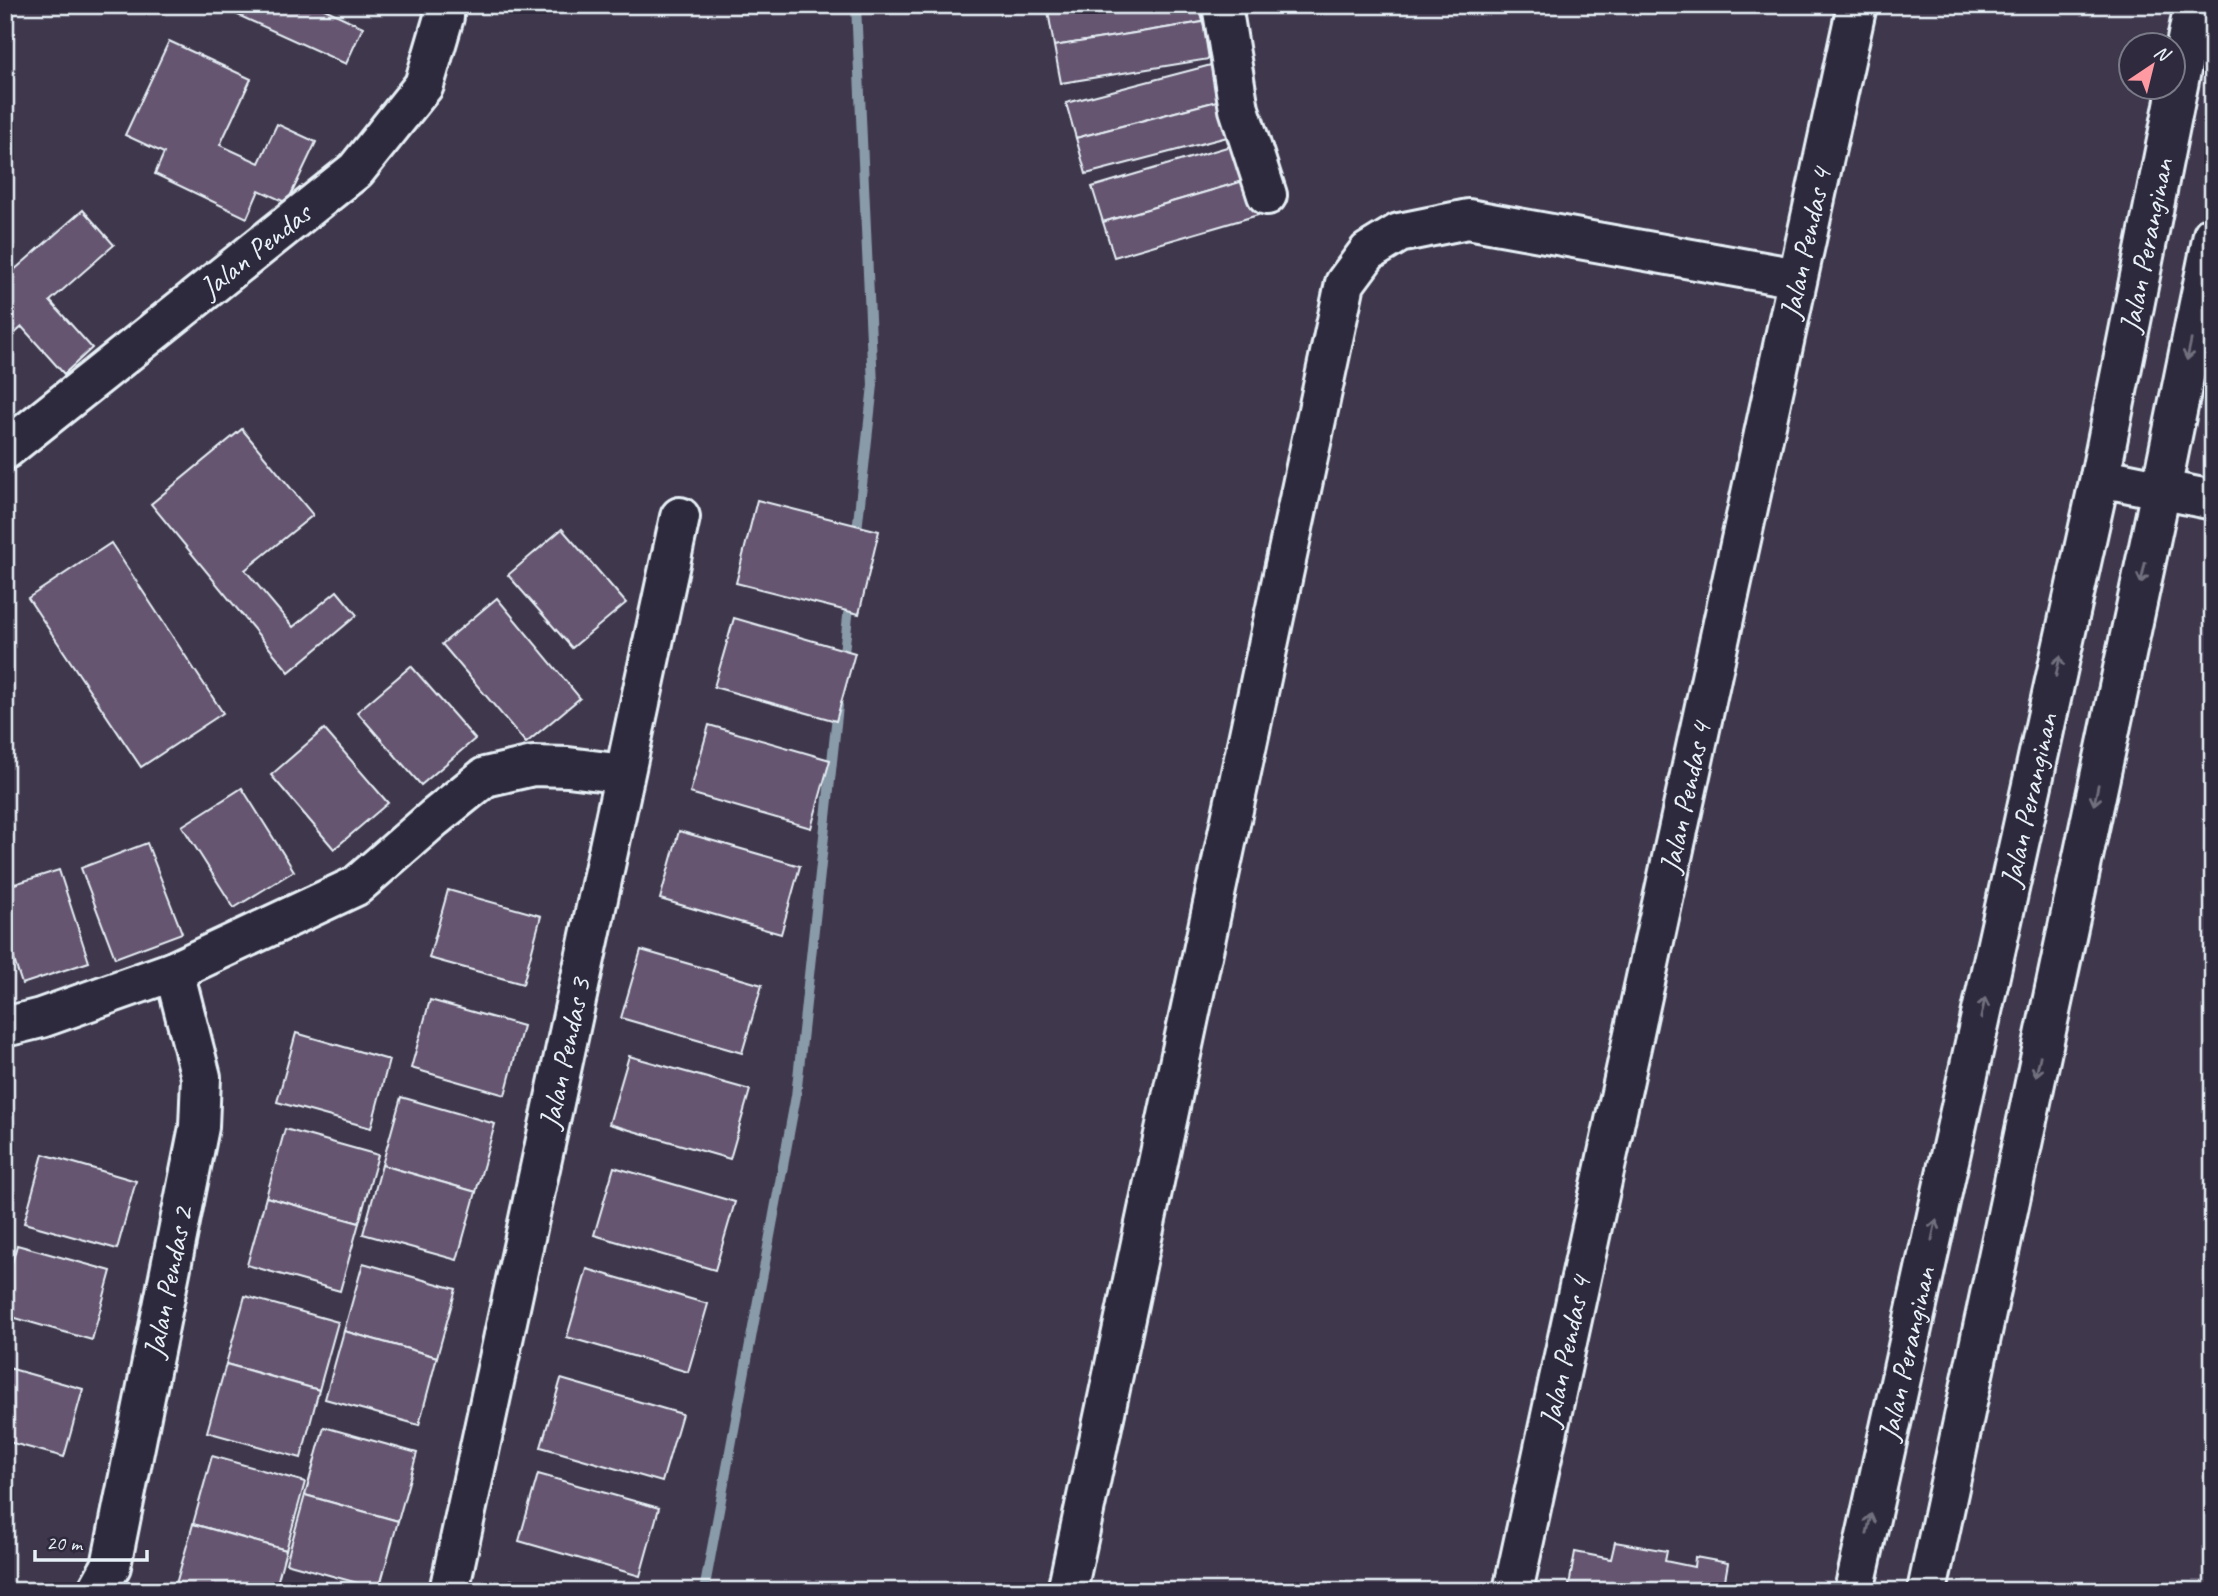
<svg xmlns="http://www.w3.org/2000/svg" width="2218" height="1596" font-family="Caveat,sans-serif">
  <rect width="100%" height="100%" fill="#3f374c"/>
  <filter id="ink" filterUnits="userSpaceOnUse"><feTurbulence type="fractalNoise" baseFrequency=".0143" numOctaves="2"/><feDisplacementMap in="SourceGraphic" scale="14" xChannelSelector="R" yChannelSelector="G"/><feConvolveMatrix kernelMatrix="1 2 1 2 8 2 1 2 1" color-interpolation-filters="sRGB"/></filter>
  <g filter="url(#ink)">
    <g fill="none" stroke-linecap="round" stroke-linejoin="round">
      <g stroke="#899ba9" stroke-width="10">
        <polyline points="856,5 873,385 856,540"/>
        <polyline points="843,662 850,598"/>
        <polyline points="704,1591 796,1096 838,706"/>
      </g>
    </g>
    <g fill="#65556f" stroke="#e8f1f8" stroke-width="2">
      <polygon points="216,5 316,5 363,27 346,64"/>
      <polygon points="1081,5 1200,5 1203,22 1054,46 1048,11"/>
      <polygon points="1203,22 1209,59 1061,83 1054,46"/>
      <polygon points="169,41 251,79 220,145 259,163 277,124 316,142 287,203 259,190 247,218 155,174 164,153 125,135"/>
      <polygon points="1211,65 1221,100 1076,138 1066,103"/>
      <polygon points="1221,100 1231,136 1086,174 1076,138"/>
      <polygon points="1237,144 1247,180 1103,222 1092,187"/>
      <polygon points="1247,180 1258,215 1114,257 1103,222"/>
      <polygon points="83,210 114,245 50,301 92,348 64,374 22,327 5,342 5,278"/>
      <polygon points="242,429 313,515 245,570 293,627 337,591 357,615 289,672 151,504"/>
      <polygon points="757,500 879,531 859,614 736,583"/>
      <polygon points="562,529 626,603 572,648 508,575"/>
      <polygon points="111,543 223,713 141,767 28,598"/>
      <polygon points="497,598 580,698 526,743 442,644"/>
      <polygon points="734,618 855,653 836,721 714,687"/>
      <polygon points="411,666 475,739 421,785 357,712"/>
      <polygon points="709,725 830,760 811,828 690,793"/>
      <polygon points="324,729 388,803 334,849 271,775"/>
      <polygon points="242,788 294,871 234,908 182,826"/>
      <polygon points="679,831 800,866 781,934 660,899"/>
      <polygon points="147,843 182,933 115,958 81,868"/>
      <polygon points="59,870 89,962 22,984 5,933 5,887"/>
      <polygon points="448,890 541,916 523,984 429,958"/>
      <polygon points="641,950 762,985 742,1053 621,1018"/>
      <polygon points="430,1000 523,1026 505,1095 411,1068"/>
      <polygon points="296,1033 389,1060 371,1128 277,1102"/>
      <polygon points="629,1056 750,1090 730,1159 609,1124"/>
      <polygon points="401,1097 495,1124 476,1192 382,1165"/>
      <polygon points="285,1129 378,1155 359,1223 266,1197"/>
      <polygon points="43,1154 136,1181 117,1249 24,1223"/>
      <polygon points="382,1165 476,1192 457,1260 363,1234"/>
      <polygon points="614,1167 735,1202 715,1270 594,1235"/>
      <polygon points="266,1197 359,1223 340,1291 247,1265"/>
      <polygon points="17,1245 111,1271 92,1340 5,1315 5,1289"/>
      <polygon points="363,1263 456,1289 437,1357 344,1331"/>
      <polygon points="587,1269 708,1304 688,1372 567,1337"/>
      <polygon points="245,1296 338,1322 319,1390 226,1364"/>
      <polygon points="344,1331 437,1357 419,1425 325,1399"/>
      <polygon points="226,1364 319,1390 301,1458 207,1432"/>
      <polygon points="5,1367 83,1389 64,1457 5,1441"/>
      <polygon points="561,1379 682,1414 662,1482 541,1447"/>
      <polygon points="324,1427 417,1453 398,1521 305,1495"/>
      <polygon points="212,1456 305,1482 286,1550 193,1524"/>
      <polygon points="538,1474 659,1508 640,1576 519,1541"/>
      <polygon points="305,1495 398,1521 379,1589 286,1563"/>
      <polygon points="193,1524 286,1550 275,1591 174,1591"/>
      <polygon points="1615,1542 1667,1551 1665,1561 1694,1567 1695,1557 1728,1563 1723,1591 1568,1591 1575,1552 1611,1559"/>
      <polygon points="511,1580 548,1591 508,1591"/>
    </g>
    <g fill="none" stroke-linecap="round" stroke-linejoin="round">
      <g stroke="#e8f1f8" stroke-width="44">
        <g id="minor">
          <polyline points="1222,5 1239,109 1267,195"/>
          <path id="s1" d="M5,450L356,170L424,85L444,17L443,5"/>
          <polyline points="2100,477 2213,500"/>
          <polyline points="5,1027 41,1018 174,971 356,886 434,818 485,777 533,766 568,767 624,774"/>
          <path id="s2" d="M97,1591L111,1566L199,1127L201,1077L174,971"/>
          <path id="s3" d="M449,1591L680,517"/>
          <polyline points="1067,1591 1345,283 1368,252 1399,233 1468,219 1797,278"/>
          <path id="s4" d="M1513,1591L1857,5"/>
          <path id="s5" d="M1854,1591L2100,477L2194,5"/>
          <polyline points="1927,1591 2161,490 2213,235"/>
        </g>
      </g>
      <use href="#minor" stroke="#2f2a3d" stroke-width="38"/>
    </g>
    <defs><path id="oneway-shaft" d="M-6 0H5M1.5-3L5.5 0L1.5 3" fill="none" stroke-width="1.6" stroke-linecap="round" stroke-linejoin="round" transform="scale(1.75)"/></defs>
    <g stroke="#70707e">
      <use href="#oneway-shaft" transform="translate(2189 350) rotate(102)"/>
      <use href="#oneway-shaft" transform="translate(2143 573) rotate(102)"/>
      <use href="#oneway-shaft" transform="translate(2058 666) rotate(-78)"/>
      <use href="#oneway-shaft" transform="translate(2096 795) rotate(102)"/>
      <use href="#oneway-shaft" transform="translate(1983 1008) rotate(-78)"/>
      <use href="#oneway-shaft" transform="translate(2038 1066) rotate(102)"/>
      <use href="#oneway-shaft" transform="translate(1934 1230) rotate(-78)"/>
      <use href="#oneway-shaft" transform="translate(1869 1524) rotate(-78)"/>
    </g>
  </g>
  <g text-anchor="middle" stroke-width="6" stroke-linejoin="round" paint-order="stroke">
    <g font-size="30" fill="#e8f1f8" stroke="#2f2a3d">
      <text dy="10" stroke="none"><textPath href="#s4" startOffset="1379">Jalan Pendas 4</textPath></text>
      <text dy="10" stroke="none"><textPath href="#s5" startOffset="1377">Jalan Peranginan</textPath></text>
      <text dy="10" stroke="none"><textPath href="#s1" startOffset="320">Jalan Pendas</textPath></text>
      <text dy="10" stroke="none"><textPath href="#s4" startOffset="812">Jalan Pendas 4</textPath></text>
      <text dy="10" stroke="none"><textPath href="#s5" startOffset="810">Jalan Peranginan</textPath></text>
      <text dy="10" stroke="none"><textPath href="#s3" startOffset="550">Jalan Pendas 3</textPath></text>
      <text dy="10" stroke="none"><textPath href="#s2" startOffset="318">Jalan Pendas 2</textPath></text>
      <text dy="10" stroke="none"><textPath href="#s4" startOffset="245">Jalan Pendas 4</textPath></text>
      <text dy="10" stroke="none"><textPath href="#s5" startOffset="243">Jalan Peranginan</textPath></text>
    </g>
  </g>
  <rect width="2218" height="1596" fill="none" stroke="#2f2a3d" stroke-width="28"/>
  <rect x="14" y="14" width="2190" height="1568" fill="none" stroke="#e8f1f8" stroke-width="2.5" filter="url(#ink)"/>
  <g transform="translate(2152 66) rotate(35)"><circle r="33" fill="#2f2a3d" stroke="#797a88" stroke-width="2"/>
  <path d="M0-5L12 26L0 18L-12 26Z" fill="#ff9aa2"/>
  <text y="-10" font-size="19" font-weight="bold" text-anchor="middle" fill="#e8f1f8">N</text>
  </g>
  <path d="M35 1550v10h112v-10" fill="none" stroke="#e8f1f8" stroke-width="3.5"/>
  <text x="46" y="1550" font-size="21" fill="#e8f1f8" stroke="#2f2a3d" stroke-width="5" paint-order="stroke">20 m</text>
</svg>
